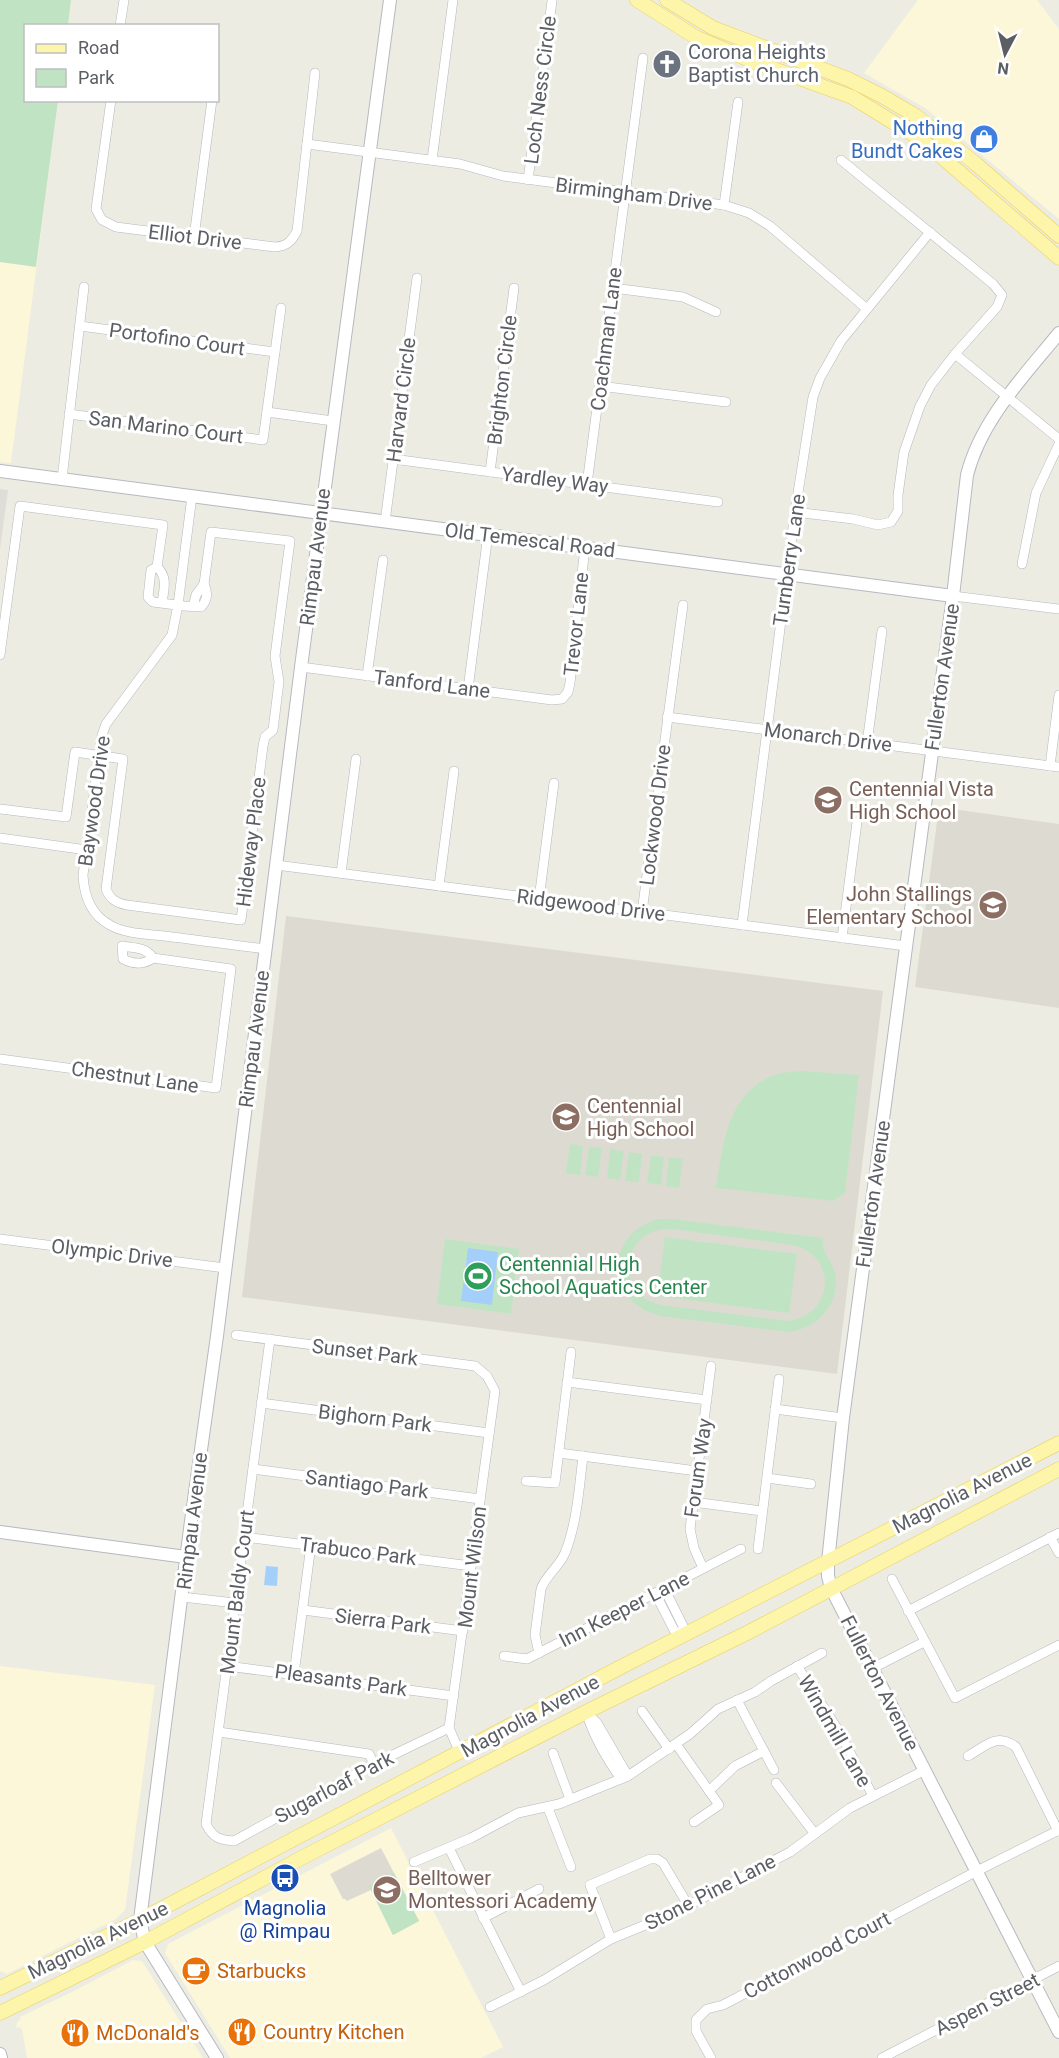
<svg xmlns="http://www.w3.org/2000/svg" width="1059" height="2058" font-family="Roboto,sans-serif">
  <rect width="100%" height="100%" fill="#edece3"/>
  <g fill="#fcf7d9">
    <polygon points="0,0 71,0 68,25 26,26 26,100 58,101 11,463 0,462"/>
    <polygon points="918,0 1037,0 1059,29 1059,219 925,108 864,73"/>
    <polygon points="0,1666 155,1685 125,1910 116,1919 7,1974 0,1971"/>
    <polygon points="391,1828 503,2047 481,2058 230,2058 165,1953 168,1944"/>
    <polygon points="133,1960 142,1961 203,2058 27,2058 22,2029 19,2027 16,2028 17,2022 21,2019 20,2017 72,1992"/>
  </g>
  <polygon fill="#dfddd7" points="0,489 8,490 0,550"/>
  <g fill="#dddbd1">
    <polygon points="939,807 1059,824 1059,1008 915,987"/>
    <polygon points="286,916 883,991 837,1374 242,1297"/>
    <polygon points="381,1848 419,1921 393,1935 371,1890 347,1901 345,1899 343,1899 330,1874"/>
  </g>
  <g fill="#c0e4c3" fill-rule="evenodd">
    <polygon points="0,0 71,0 68,25 26,26 26,100 58,101 36,267 0,262"/>
    <path d="M801,1071L859,1075L845,1193L833,1201L716,1188C723,1144 727,1094 774,1075C782,1072 793,1072 801,1071Z"/>
    <polygon points="570,1144 583,1146 580,1175 566,1173"/>
    <polygon points="589,1147 602,1148 598,1177 585,1175"/>
    <polygon points="610,1149 624,1151 620,1180 607,1178"/>
    <polygon points="629,1152 642,1154 639,1182 625,1181"/>
    <polygon points="651,1155 664,1157 661,1185 647,1183"/>
    <polygon points="669,1157 683,1159 679,1188 666,1186"/>
    <path d="M658,1219H673L823,1238C821,1254 831,1257 835,1273C841,1304 818,1328 789,1332L661,1316C606,1304 603,1234 658,1219ZM672,1229L792,1245C838,1255 835,1315 788,1321L662,1305C612,1295 621,1226 672,1229Z"/>
    <polygon points="665,1237 797,1254 789,1313 657,1296"/>
    <polygon points="445,1239 519,1249 511,1314 437,1304"/>
    <polygon points="394,1873 419,1921 393,1935 369,1886"/>
  </g>
  <g fill="#a5cffb">
    <polygon points="468,1248 498,1252 492,1305 461,1301"/>
    <polygon points="266,1566 278,1567 277,1586 264,1585"/>
  </g>
  <g fill="none" stroke-linecap="round" stroke-linejoin="round">
    <g stroke="#b5b8bd" stroke-width="10">
      <g id="street">
        <polyline points="120,26 124,0"/>
        <path d="M111,100L96,209L102,220L116,227L275,247C287,246 291,242 297,231L315,73"/>
        <polyline points="307,144 460,164 503,176 724,205 749,213 770,226 867,309"/>
        <polyline points="432,160 453,0"/>
        <polyline points="528,180 552,1"/>
        <polyline points="724,205 738,102"/>
        <polyline points="194,237 212,100"/>
        <polyline points="613,288 683,297 716,312"/>
        <polyline points="80,326 275,352"/>
        <polyline points="955,354 1059,439"/>
        <polyline points="600,386 726,402"/>
        <polyline points="267,412 333,421"/>
        <polyline points="69,414 263,440 281,308"/>
        <polyline points="393,459 718,502"/>
        <polyline points="490,472 514,288"/>
        <polyline points="62,479 84,287"/>
        <polyline points="587,484 643,58"/>
        <path d="M192,496L178,605L172,635L106,724L102,735L83,875C84,895 91,915 110,925C125,934 147,934 164,936C198,940 232,945 266,949"/>
        <polyline points="795,512 853,519 878,525 891,522 898,511 898,495 904,452 920,406 931,385 955,354 997,307 1002,295 993,284 841,160"/>
        <polyline points="385,522 417,278"/>
        <polyline points="1022,564 1036,493 1059,444"/>
        <polyline points="953,596 1059,609"/>
        <path d="M162,603C164,589 168,577 157,567L151,570L148,597L153,602L184,606C190,606 196,607 201,607C208,600 208,593 204,584L196,595L193,607"/>
        <polyline points="0,655 20,506 163,525 157,567"/>
        <polyline points="301,667 552,700 562,699 568,692 570,683 585,547"/>
        <polyline points="367,676 383,560"/>
        <polyline points="468,689 488,534"/>
        <polyline points="667,717 1059,767"/>
        <polyline points="867,743 882,631"/>
        <polyline points="1050,766 1059,695"/>
        <path d="M0,809L66,817L75,752L123,759L106,889C110,899 116,903 127,905L241,920L263,746L265,737L273,730L279,682L275,656L290,541L211,532L204,584"/>
        <polyline points="0,838 87,850"/>
        <polyline points="276,865 906,946"/>
        <polyline points="341,873 356,759"/>
        <polyline points="439,886 454,771"/>
        <polyline points="539,899 554,783"/>
        <polyline points="642,912 683,605"/>
        <polyline points="742,925 795,512 813,397 820,378 841,341 930,232"/>
        <polyline points="842,938 857,822"/>
        <path d="M0,1059L216,1088L231,969L153,958C144,965 133,964 123,959L122,946C134,948 146,947 153,958"/>
        <polyline points="0,1239 225,1268"/>
        <polyline points="236,1335 475,1366 487,1376 495,1391 449,1728 460,1753"/>
        <path d="M270,1339L206,1824C213,1838 220,1840 234,1841L374,1764L449,1728"/>
        <polyline points="567,1382 707,1400"/>
        <polyline points="261,1403 489,1433"/>
        <polyline points="775,1409 843,1418"/>
        <polyline points="559,1453 697,1471"/>
        <polyline points="253,1469 480,1499"/>
        <polyline points="767,1478 811,1484"/>
        <polyline points="526,1481 555,1483 571,1352"/>
        <polyline points="693,1502 762,1511"/>
        <polyline points="244,1537 471,1566"/>
        <polyline points="1050,1537 1059,1553"/>
        <polyline points="758,1549 779,1379"/>
        <polyline points="703,1568 694,1548 690,1529 711,1366"/>
        <polyline points="892,1579 955,1698 1059,1645"/>
        <polyline points="664,1588 683,1626 683,1637"/>
        <polyline points="655,1593 674,1630 683,1637"/>
        <polyline points="182,1597 235,1603"/>
        <polyline points="303,1610 463,1631"/>
        <polyline points="908,1611 1059,1533"/>
        <path d="M539,1653L535,1635L541,1589C546,1575 559,1567 565,1553C577,1523 579,1489 583,1456"/>
        <polyline points="504,1656 527,1659 741,1549"/>
        <polyline points="227,1666 454,1696"/>
        <polyline points="797,1666 838,1730 873,1796"/>
        <polyline points="873,1668 924,1642"/>
        <polyline points="294,1674 311,1545"/>
        <polyline points="737,1700 774,1770"/>
        <polyline points="642,1711 669,1749"/>
        <polyline points="586,1712 597,1723 628,1776"/>
        <path d="M587,1714C594,1738 607,1759 621,1779"/>
        <polyline points="219,1732 369,1754 374,1764"/>
        <polyline points="676,1744 719,1805 694,1822"/>
        <polyline points="553,1753 570,1799"/>
        <path d="M968,1756C986,1746 997,1732 1016,1747L1058,1831"/>
        <polyline points="776,1783 815,1834"/>
        <polyline points="709,1791 735,1766 764,1751"/>
        <polyline points="548,1808 571,1867"/>
        <polyline points="449,1848 521,1992"/>
        <polyline points="414,1862 471,1838 518,1813 559,1804 628,1776 690,1734 718,1709 755,1692 771,1681 822,1653"/>
        <polyline points="483,1918 539,1889"/>
        <polyline points="611,1939 590,1885 650,1859 657,1859 663,1863 688,1905"/>
        <polyline points="490,2007 544,1980 611,1939 672,1914 790,1852 850,1808 925,1770"/>
        <polyline points="711,2058 696,2031 696,2020 707,2009 723,2005 977,1871 1059,1830"/>
        <polyline points="882,2058 1059,1966"/>
      </g>
    </g>
    <g stroke="#b6b9bf" stroke-width="14">
      <g id="secondary">
        <path d="M1059,333C1024,376 981,420 967,475L953,596L843,1418L828,1562V1576L831,1588L1059,2032"/>
        <polyline points="0,471 953,596"/>
        <polyline points="0,1532 186,1557"/>
        <polyline points="0,2054 1,2058"/>
        <polyline points="217,2058 145,1942 140,1920 191,1521 217,1336 301,667 390,0"/>
      </g>
    </g>
    <g stroke="#ebcf5e" stroke-width="15">
      <g id="primary">
        <polyline points="637,0 697,38 757,63 852,97 922,140 1059,258"/>
        <polyline points="667,0 713,28 848,79 882,96 916,116 976,164 1059,236"/>
        <polyline points="0,1988 140,1920 619,1668 1059,1443"/>
        <polyline points="0,2013 145,1942 307,1855 586,1712 747,1633 1059,1469"/>
      </g>
    </g>
    <use href="#street" stroke="#fff" stroke-width="9"/>
    <use href="#secondary" stroke="#fff" stroke-width="12"/>
    <use href="#primary" stroke="#fcf5aa" stroke-width="14"/>
  </g>
  <defs>
    <g id="church-disc" transform="scale(1.5)"><circle r="9.5" fill="#6b7280" stroke="#fff"/><path d="M-1.2-6h2.4v3.5h3.3v2.4h-3.3V6h-2.4V-.1h-3.3v-2.4h3.3Z" fill="#fff"/></g>
    <g id="shop-disc" transform="scale(1.5)"><circle r="9.5" fill="#3f7fe0" stroke="#fff"/><path d="M-5-2.5h2.3a2.7 3.5 0 0 1 5.4 0H5L5.5 6h-11ZM-1.5-2.5h3a1.5 2.3 0 0 0-3 0Z" fill="#fff"/></g>
    <g id="school-disc" transform="scale(1.5)"><circle r="9.5" fill="#8d6e63" stroke="#fff"/><path d="M0-5L7-2L0 1L-7-2ZM-4 1L0 2.5L4 1V4Q0 6-4 4Z" fill="#fff"/></g>
    <g id="stadium-disc" transform="scale(1.5)"><circle r="9.5" fill="#2e9e5b" stroke="#fff"/><path d="M0-5a6.5 5 0 1 0 0 10a6.5 5 0 1 0 0-10ZM-3.5-1.8h7v3.6h-7Z" fill="#fff"/></g>
    <g id="bus-disc" transform="scale(1.5)"><circle r="9.5" fill="#1a4fb4" stroke="#fff"/><path d="M-5-6H5V4H4V6H2V4H-2V6H-4V4H-5ZM-3.5-4V0h7V-4ZM-3.5 1.2v1.5H-2V1.2ZM2 1.2v1.5H3.5V1.2Z" fill="#fff"/></g>
    <g id="cafe-disc" transform="scale(1.5)"><circle r="9.5" fill="#e8710a" stroke="#fff"/><path d="M-5.5-4.5H6V0H3Q3 3.5 0 3.5H-2.5Q-5.5 3.5-5.5 0ZM3-3.2v2h1.7v-2ZM-6 4.5H4V6H-6Z" fill="#fff"/></g>
    <g id="restaurant-disc" transform="scale(1.5)"><circle r="9.5" fill="#e8710a" stroke="#fff"/><path d="M-5-6h1v4h1v-4h1v4h1v-4h1v5L-1.5 .5V6h-2V.5L-5-1ZM5-6V6H3V1.5H1.5Q1.5-4 5-6Z" fill="#fff"/></g>
  </defs>
  <g fill-rule="evenodd">
    <use href="#church-disc" x="667" y="64"/>
    <use href="#shop-disc" x="984" y="139"/>
    <use href="#school-disc" x="828" y="800"/>
    <use href="#school-disc" x="993" y="905"/>
    <use href="#school-disc" x="566" y="1117"/>
    <use href="#stadium-disc" x="478" y="1276"/>
    <use href="#bus-disc" x="285" y="1878"/>
    <use href="#school-disc" x="387" y="1890"/>
    <use href="#cafe-disc" x="196" y="1971"/>
    <use href="#restaurant-disc" x="242" y="2032"/>
    <use href="#restaurant-disc" x="75" y="2033"/>
  </g>
  <g text-anchor="middle" stroke-width="6" stroke-linejoin="round" paint-order="stroke">
    <g font-size="20" fill="#5b616d" stroke="#fff" text-anchor="start">
      <text x="688" y="59">Corona Heights<tspan x="688" dy="23">Baptist Church</tspan></text>
    </g>
    <g font-size="20" fill="#5b5e63" stroke="#fff">
      <text transform="translate(540 90) rotate(-83)" y="7">Loch Ness Circle</text>
      <text transform="translate(634 194) rotate(7)" y="7">Birmingham Drive</text>
      <text transform="translate(195 237) rotate(7)" y="7">Elliot Drive</text>
      <text transform="translate(177 339) rotate(8)" y="7">Portofino Court</text>
      <text transform="translate(606 339) rotate(-83)" y="7">Coachman Lane</text>
      <text transform="translate(502 380) rotate(-83)" y="7">Brighton Circle</text>
      <text transform="translate(401 400) rotate(-83)" y="7">Harvard Circle</text>
      <text transform="translate(166 427) rotate(7)" y="7">San Marino Court</text>
      <text transform="translate(555 480) rotate(7)" y="7">Yardley Way</text>
      <text transform="translate(530 540) rotate(7)" y="7">Old Temescal Road</text>
      <text transform="translate(315 557) rotate(-83)" y="7">Rimpau Avenue</text>
      <text transform="translate(789 560) rotate(-82)" y="7">Turnberry Lane</text>
      <text transform="translate(576 624) rotate(-84)" y="7">Trevor Lane</text>
      <text transform="translate(942 677) rotate(-82)" y="7">Fullerton Avenue</text>
      <text transform="translate(432 684) rotate(7)" y="7">Tanford Lane</text>
      <text transform="translate(828 737) rotate(7)" y="7">Monarch Drive</text>
      <text transform="translate(94 801) rotate(-82)" y="7">Baywood Drive</text>
      <text transform="translate(655 815) rotate(-83)" y="7">Lockwood Drive</text>
      <text transform="translate(251 842) rotate(-83)" y="7">Hideway Place</text>
      <text transform="translate(591 905) rotate(7)" y="7">Ridgewood Drive</text>
      <text transform="translate(254 1039) rotate(-83)" y="7">Rimpau Avenue</text>
      <text transform="translate(135 1077) rotate(8)" y="7">Chestnut Lane</text>
      <text transform="translate(873 1194) rotate(-82)" y="7">Fullerton Avenue</text>
      <text transform="translate(112 1253) rotate(7)" y="7">Olympic Drive</text>
      <text transform="translate(365 1352) rotate(7)" y="7">Sunset Park</text>
      <text transform="translate(375 1418) rotate(7)" y="7">Bighorn Park</text>
      <text transform="translate(698 1468) rotate(-82)" y="7">Forum Way</text>
      <text transform="translate(367 1484) rotate(7)" y="7">Santiago Park</text>
      <text transform="translate(962 1493) rotate(-27)" y="7">Magnolia Avenue</text>
      <text transform="translate(192 1521) rotate(-83)" y="7">Rimpau Avenue</text>
      <text transform="translate(358 1551) rotate(7)" y="7">Trabuco Park</text>
      <text transform="translate(472 1567) rotate(-83)" y="7">Mount Wilson</text>
      <text transform="translate(237 1592) rotate(-83)" y="7">Mount Baldy Court</text>
      <text transform="translate(624 1609) rotate(-27)" y="7">Inn Keeper Lane</text>
      <text transform="translate(383 1621) rotate(7)" y="7">Sierra Park</text>
      <text transform="translate(341 1680) rotate(8)" y="7">Pleasants Park</text>
      <text transform="translate(880 1683) rotate(63)" y="7">Fullerton Avenue</text>
      <text transform="translate(530 1716) rotate(-28)" y="7">Magnolia Avenue</text>
      <text transform="translate(835 1731) rotate(60)" y="7">Windmill Lane</text>
      <text transform="translate(334 1787) rotate(-28)" y="7">Sugarloaf Park</text>
      <text transform="translate(710 1892) rotate(-27)" y="7">Stone Pine Lane</text>
      <text transform="translate(98 1940) rotate(-26)" y="7">Magnolia Avenue</text>
      <text transform="translate(817 1955) rotate(-28)" y="7">Cottonwood Court</text>
      <text transform="translate(987 2004) rotate(-27)" y="7">Aspen Street</text>
    </g>
    <g font-size="20" fill="#366cbe" stroke="#fff" text-anchor="end">
      <text x="963" y="135">Nothing<tspan x="963" dy="23">Bundt Cakes</tspan></text>
    </g>
    <g font-size="20" fill="#785e54" stroke="#fff" text-anchor="start">
      <text x="849" y="796">Centennial Vista<tspan x="849" dy="23">High School</tspan></text>
      <text x="972" y="901" text-anchor="end">John Stallings<tspan x="972" dy="23">Elementary School</tspan></text>
      <text x="587" y="1113">Centennial<tspan x="587" dy="23">High School</tspan></text>
      <text x="408" y="1885">Belltower<tspan x="408" dy="23">Montessori Academy</tspan></text>
    </g>
    <g font-size="20" fill="#27864d" stroke="#fff" text-anchor="start">
      <text x="499" y="1271">Centennial High<tspan x="499" dy="23">School Aquatics Center</tspan></text>
    </g>
    <g font-size="20" fill="#164399" stroke="#fff">
      <text x="285" y="1915">Magnolia<tspan x="285" dy="23">@ Rimpau</tspan></text>
    </g>
    <g font-size="20" fill="#c56008" stroke="#fff" text-anchor="start">
      <text x="217" y="1978">Starbucks</text>
      <text x="263" y="2039">Country Kitchen</text>
      <text x="96" y="2040">McDonald's</text>
    </g>
  </g>
  <rect x="24" y="24" width="195" height="78" fill="#ffffff" stroke="#bdbfc1" stroke-width="1.5"/>
  <rect x="36" y="44" width="30" height="9" fill="#fcf5aa" stroke="#bdbfc1" stroke-width="1.5"/>
  <text x="78" y="54" font-size="18" fill="#5b5e63">Road</text>
  <rect x="36" y="69" width="30" height="18" fill="#c0e4c3" stroke="#bdbfc1" stroke-width="1.5"/>
  <text x="78" y="84" font-size="18" fill="#5b5e63">Park</text>
  <g transform="translate(1005 54) rotate(187)" stroke="#ffffff" stroke-width="4.5" paint-order="stroke">
  <path d="M0-4.5L10 22L0 15L-10 22Z" fill="#5b5e63"/>
  <text y="-9" font-size="16" font-weight="bold" text-anchor="middle" fill="#5b5e63">N</text>
  </g>
</svg>
